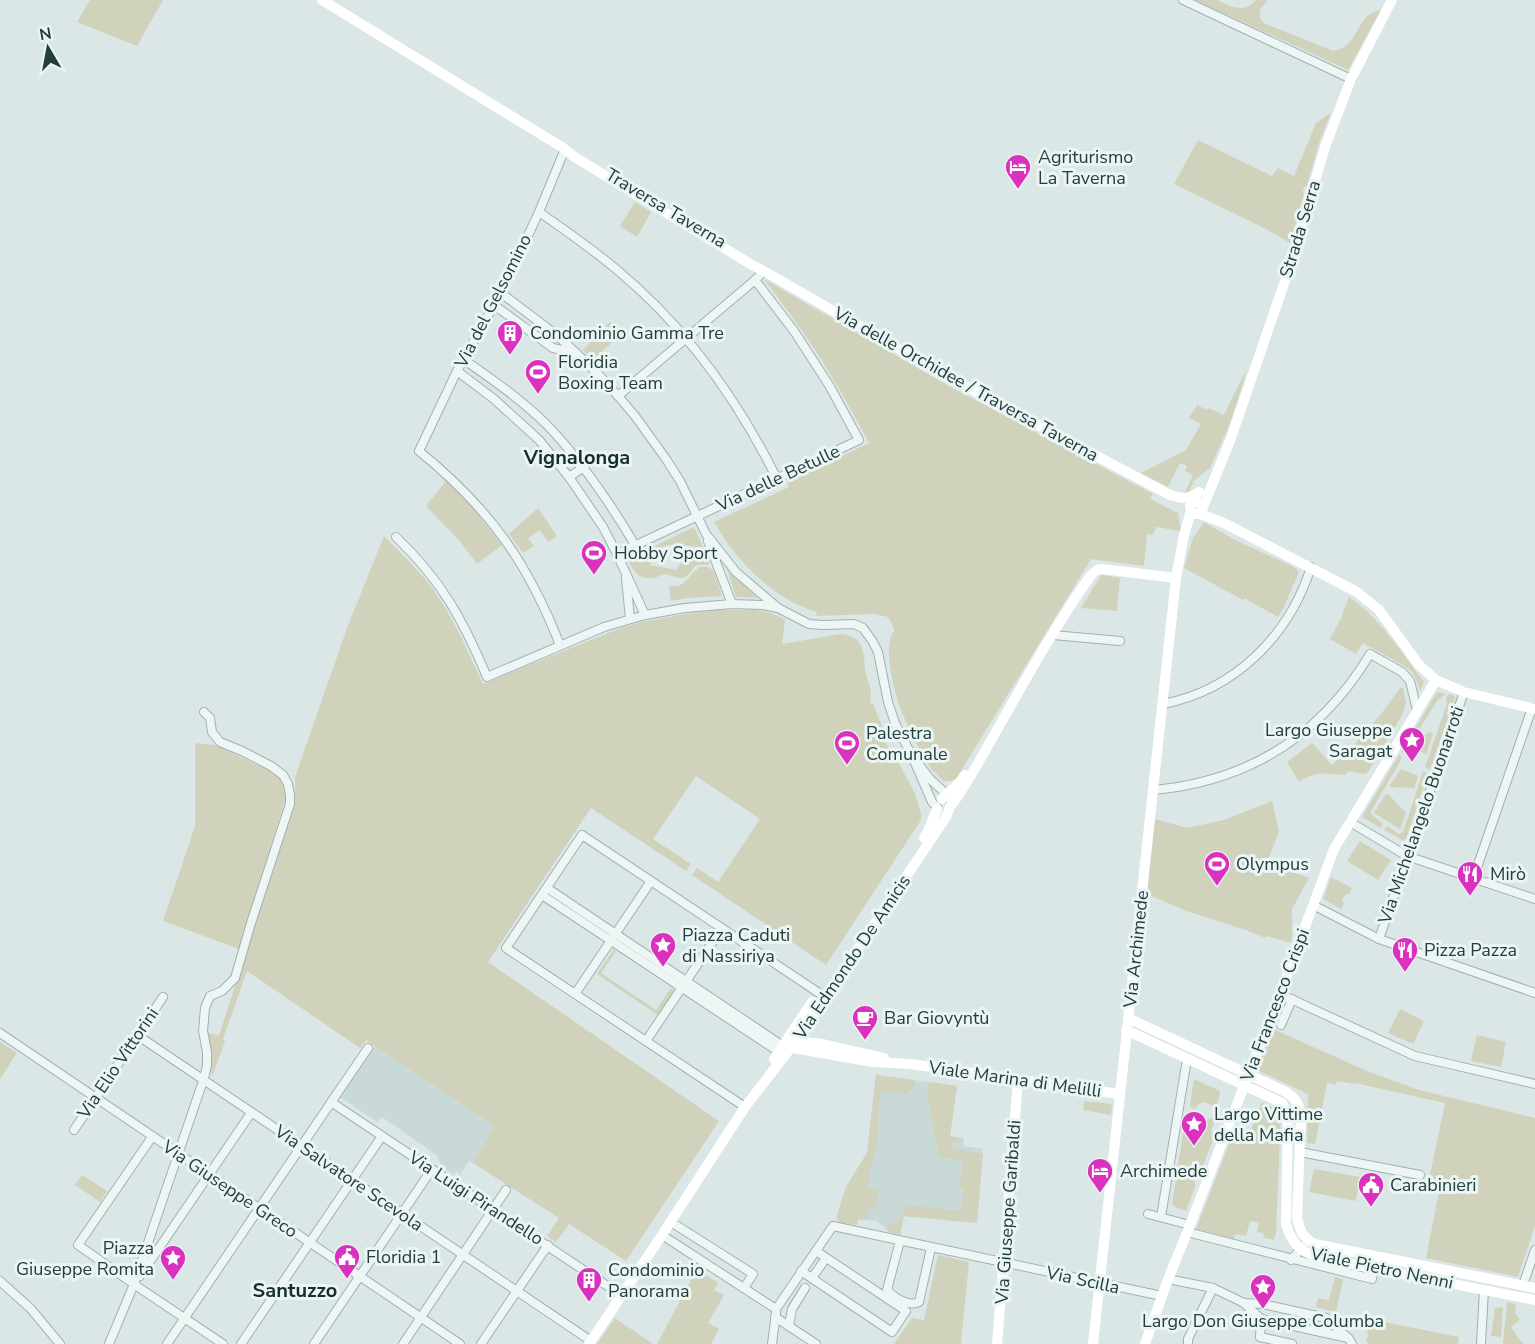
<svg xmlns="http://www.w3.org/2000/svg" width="1535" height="1344" font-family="'Nunito Sans',sans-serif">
  <rect width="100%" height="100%" fill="#dbe7e6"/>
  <g fill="#c9d9d8">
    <polygon points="375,1046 495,1126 473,1163 469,1161 458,1178 457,1176 459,1173 456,1171 454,1175 441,1166 438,1156 382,1117 377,1122 340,1097"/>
    <polygon points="876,1075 957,1086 950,1136 964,1138 963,1146 983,1149 977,1223 904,1216 900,1235 889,1232 877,1221 858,1219 857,1225 839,1222 838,1219 836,1219 846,1187 867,1153"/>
  </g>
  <g fill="#d0d2bb">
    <polygon points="90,0 163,0 137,46 77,22"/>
    <path d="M1195,0H1217L1233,7L1242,8L1247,7L1257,0H1268L1260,10V18L1264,23L1333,51C1360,48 1355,13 1381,10L1348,70Z"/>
    <polygon points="1331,113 1320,140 1307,186 1304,187 1303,192 1304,194 1290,243 1264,228 1174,184 1198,140 1272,176 1278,168 1294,176 1316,123"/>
    <polygon points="635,202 651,212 637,237 620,226"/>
    <path d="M764,279L949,386L1153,494L1150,499L1178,513L1181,531L1156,527L1153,535L1147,534L1144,566L1091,559L956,779L951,781H943C939,776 934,772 930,767C920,752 911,734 904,717C896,700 881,646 894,631V628L888,617L875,614L816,616L817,612C772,599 737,561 714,522L789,487L787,482L869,443C858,422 847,402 835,382C814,346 789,312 764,279Z"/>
    <polygon points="610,322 621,334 593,360 583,350"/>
    <polygon points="1246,370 1244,380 1230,423 1210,468 1194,481 1188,494 1185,492 1193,475 1185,471 1187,466 1180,463 1168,487 1141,473 1186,450 1201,424 1189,418 1197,405 1207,410 1208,408 1224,415"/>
    <polygon points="446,481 465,498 502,545 477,564 459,540 426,506"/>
    <polygon points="538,508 557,536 548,542 540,530 528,538 534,546 523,553 509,534"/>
    <polygon points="1204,522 1235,540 1294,567 1299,572 1283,609 1278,617 1244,598 1243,600 1184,568 1193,538"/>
    <path d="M694,527L703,547V548C681,545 657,537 650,565L676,570L690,549L704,552L710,562L708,565C688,562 697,571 685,577C678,580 672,575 666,574C661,574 657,578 652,578C639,580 632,570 628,559Z"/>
    <path d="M384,536C403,555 424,575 439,598C457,625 469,655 483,684L588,641L621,628L646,621L686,614L718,610H755L768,612L785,619L782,644L841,634C866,636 863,655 866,674C867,680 871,688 871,694C871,697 870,700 870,703L873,704L888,740L885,741L888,748H891L915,794L921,813V820L826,965L692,875L697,868L718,882L760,819L696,776L653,839L691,864L686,871L591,808L488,962L719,1121L626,1261L569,1224L556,1242L547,1236L559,1218L473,1163L495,1126L366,1040L360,1048L247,971L223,1039L225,1041L212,1077L209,1050L206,1032L219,1036L292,809L295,794V777L347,628Z"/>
    <path d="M700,567H708L714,571L722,596L688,598L671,601L669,586C688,588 686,576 700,567Z"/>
    <polygon points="727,569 758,598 736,597"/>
    <polygon points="1101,575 1120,578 1117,611 1081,608"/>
    <path d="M1349,597C1380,618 1401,652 1424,682L1420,691C1417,682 1415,672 1406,667L1363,643L1356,654L1330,639L1341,618Z"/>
    <path d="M1400,688H1403L1406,704L1402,715L1368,772L1364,774L1348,771L1345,775H1342C1323,773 1315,771 1299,782L1287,762L1312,743L1332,765C1359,742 1379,718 1400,688Z"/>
    <polygon points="1437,692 1446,694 1437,701 1404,753 1401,752"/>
    <polygon points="1448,694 1453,695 1455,698 1430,770 1425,767 1447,704 1446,699"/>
    <polygon points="1430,732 1433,733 1427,753 1425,754 1414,749 1420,737"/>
    <polygon points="195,743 215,745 271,771 279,778 283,785 285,792 285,801 239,949 163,921 195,826"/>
    <polygon points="1399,755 1401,757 1401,760 1370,813 1383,824 1381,828 1363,818 1363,815"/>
    <polygon points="1401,769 1418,776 1414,788 1391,787 1390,785"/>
    <polygon points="1423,772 1428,774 1406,839 1402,840 1384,830 1387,826 1399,834 1403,832"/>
    <polygon points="1386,794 1388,794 1406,813 1400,829 1374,813"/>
    <polygon points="1272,801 1279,832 1267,862 1309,878 1292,909 1292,937 1291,943 1266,936 1265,938 1246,930 1186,911 1147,894 1155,819 1187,828 1224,820"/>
    <polygon points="1360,841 1391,860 1378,880 1347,861"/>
    <polygon points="1331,877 1352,888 1349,894 1346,894 1343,897 1342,901 1344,903 1341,909 1323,899"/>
    <polygon points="614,949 616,951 601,973 656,1010 671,988 674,990 658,1015 597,974"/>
    <polygon points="1400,1009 1424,1021 1413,1044 1388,1033"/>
    <polygon points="1273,1029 1367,1071 1419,1090 1535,1118 1535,1226 1518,1277 1426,1258 1439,1192 1427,1189 1445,1103 1355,1083 1354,1084 1337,1081 1335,1085 1327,1083 1315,1144 1307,1143 1308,1094 1257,1070"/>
    <polygon points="1477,1035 1506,1042 1501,1067 1471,1061"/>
    <polygon points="0,1042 17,1053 0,1079"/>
    <path d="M876,1075L915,1080L914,1087L905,1094L881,1091L877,1123L879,1124C877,1136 877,1156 871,1165L868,1187L879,1189L876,1207L869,1206L866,1220L858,1219L857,1225L839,1222L838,1219H836L846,1187L867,1153Z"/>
    <polygon points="1194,1079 1220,1091 1219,1099 1217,1101 1218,1104 1213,1106 1205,1102 1199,1104 1194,1109 1190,1106"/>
    <polygon points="929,1082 957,1086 950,1136 959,1138 958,1143 952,1143 952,1148 983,1154 977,1223 904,1216 900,1235 889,1232 886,1228 904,1216 905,1205 961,1211 964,1189 959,1189 963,1160 939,1157 927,1093"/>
    <polygon points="1084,1101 1112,1104 1111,1115 1083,1110"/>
    <polygon points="1261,1102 1278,1110 1281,1114 1276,1233 1274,1240 1264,1238 1263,1233 1257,1232 1259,1223 1250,1221 1246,1236 1235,1234 1234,1239 1196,1229 1233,1134 1249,1139 1252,1132 1250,1132 1259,1112"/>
    <polygon points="1215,1117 1216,1119 1211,1130 1215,1135 1203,1165 1196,1172 1194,1178 1195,1187 1186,1211 1177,1208 1172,1204 1184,1128"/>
    <polygon points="1314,1169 1360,1177 1356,1201 1309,1192"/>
    <polygon points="82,1175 107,1191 100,1202 75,1185"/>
    <polygon points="938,1255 969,1262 961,1344 894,1344 912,1318 924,1320"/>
    <polygon points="697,1269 718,1283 714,1290 724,1295 708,1323 719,1329 711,1344 657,1344"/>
    <polygon points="1335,1277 1343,1279 1336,1312 1316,1307 1318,1298 1329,1300"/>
    <polygon points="1507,1302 1516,1304 1515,1313 1520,1320 1511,1327 1521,1342 1523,1341 1523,1344 1503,1344"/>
    <polygon points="1503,1307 1501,1337 1491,1336 1495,1308"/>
    <polygon points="615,1318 653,1344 597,1344"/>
    <polygon points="1369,1319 1459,1337 1458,1344 1368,1344 1366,1338 1369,1337 1367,1331"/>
  </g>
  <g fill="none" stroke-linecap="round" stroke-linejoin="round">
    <g stroke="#a0b1b0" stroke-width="10">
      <g id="street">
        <polyline points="1183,0 1351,79"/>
        <path d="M539,212C565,230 592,249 616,269C686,327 737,398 777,479"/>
        <polyline points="501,293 559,337 598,374 618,396 635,416 666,459 680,481 706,534 736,572 777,607"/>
        <polyline points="494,305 553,348 576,353"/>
        <path d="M463,359C493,380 522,400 547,425C582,461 610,503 635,545"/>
        <polyline points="457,371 494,399 539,440 569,477 603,527 617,554 645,615"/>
        <polyline points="618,396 755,280 764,271"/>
        <polyline points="569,477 584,467"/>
        <path d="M396,537C442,581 463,620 487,677L604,627L645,615L685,608L732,604L762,605L778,608L809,624L823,625L854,624L863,628L873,642L878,652L888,702L895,723L912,756L932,802L937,807"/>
        <polyline points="708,541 732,604"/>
        <polyline points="617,554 859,440 829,385 794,331 755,280"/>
        <polyline points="626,578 630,619"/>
        <polyline points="1053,635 1120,641"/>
        <path d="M560,645C527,561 489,508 419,451L457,371L501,293L539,212L565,149"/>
        <path d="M1163,704C1235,690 1289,636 1311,567"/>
        <polyline points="920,766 930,779 943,791 947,798"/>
        <path d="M1154,790C1248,781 1321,736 1370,654L1402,672L1410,681L1417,710"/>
        <polyline points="1350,822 1407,856 1535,899"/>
        <polyline points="1473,879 1532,708"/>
        <polyline points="547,888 783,1046"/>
        <polyline points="542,895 779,1052"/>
        <polyline points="1313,905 1379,939 1535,993"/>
        <polyline points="1379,939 1464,692"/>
        <polyline points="575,994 651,881"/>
        <polyline points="1280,994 1415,1056 1535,1084"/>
        <polyline points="1281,1025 1292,999"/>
        <polyline points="0,1033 460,1344"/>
        <polyline points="137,1035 591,1341"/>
        <polyline points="646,1041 722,928"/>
        <polyline points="331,1102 621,1295"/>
        <polyline points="745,1107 506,948 582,835 819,993"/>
        <polyline points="74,1130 163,997"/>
        <polyline points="152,1137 78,1245 138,1287 223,1344"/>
        <polyline points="1300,1152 1420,1175"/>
        <polyline points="1148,1214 1190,1225"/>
        <polyline points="1161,1217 1187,1059"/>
        <polyline points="671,1222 753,1274 744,1288"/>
        <polyline points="1187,1232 1372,1279 1376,1256"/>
        <polyline points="662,1235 776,1309 833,1226 1162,1296"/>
        <path d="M900,1241L887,1290C894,1298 909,1307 919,1302L931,1248"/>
        <polyline points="1291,1260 1308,1241"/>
        <polyline points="801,1271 892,1332 906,1311 816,1251"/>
        <polyline points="140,1276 251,1113"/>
        <polyline points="812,1278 826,1258"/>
        <polyline points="1168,1279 1213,1288 1244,1303 1263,1304 1326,1318 1349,1339 1352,1344"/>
        <polyline points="0,1281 31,1309 60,1344"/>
        <polyline points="1523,1285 1535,1250"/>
        <polyline points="1244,1303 1261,1319"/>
        <polyline points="775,1317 816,1344"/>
        <polyline points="789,1326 792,1309 805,1288"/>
        <polyline points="109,1344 134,1284 203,1081 207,1066 207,1052 203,1031 205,1008 210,996 222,991 235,978 251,923 290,804 290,795 288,784 283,775 271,766 242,751 220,742 212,732 210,718 204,712"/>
        <polyline points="167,1344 368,1048"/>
        <polyline points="241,1344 382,1136"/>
        <polyline points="314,1344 432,1169"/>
        <polyline points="403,1344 506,1190"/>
        <polyline points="481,1344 548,1245"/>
        <polyline points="772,1344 776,1313"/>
        <polyline points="1188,1344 1188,1339 1213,1288"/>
        <polyline points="1292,1344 1260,1337 1261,1319 1348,1338"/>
        <polyline points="1481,1344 1484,1290"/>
      </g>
    </g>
    <use href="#street" stroke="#eef5f5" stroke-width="8"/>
    <g stroke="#fff" stroke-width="10">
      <path d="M322,0L565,149L573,156L752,265L764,271L944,375L1170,495C1184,499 1187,500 1199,492"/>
      <polyline points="1203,507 1231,438 1287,275 1326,144 1351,79 1392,0"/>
      <polyline points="1200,514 1224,523 1357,592 1379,610 1419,665 1436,680 1464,692 1535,709"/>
      <polyline points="942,799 960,782 965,775"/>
      <path d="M950,807C967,785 979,761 993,737C1024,682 1055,626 1091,575L1097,570L1102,569L1176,578"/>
      <polyline points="924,838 928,831 937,809"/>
      <path d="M1128,1018L1286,1092C1296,1098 1299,1105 1301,1115L1297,1218C1300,1230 1303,1239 1315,1244L1535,1288"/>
      <path d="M1126,1030L1282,1103L1288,1113L1286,1224C1294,1253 1310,1255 1336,1261L1535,1300"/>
      <polyline points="791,1039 801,1042 823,1044 884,1058"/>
      <polyline points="787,1047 873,1062 910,1064 1119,1094"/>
      <polyline points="774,1059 812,1002"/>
      <polyline points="589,1344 662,1235 745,1107 796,1041 946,817 949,810"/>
      <polyline points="997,1344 1018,1080"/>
      <polyline points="1093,1344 1176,578 1184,535 1191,511 1190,506 1193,502 1196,501 1202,504 1203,508 1200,514 1195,514 1191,511"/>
      <polyline points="1145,1344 1167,1282 1190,1225 1280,994 1334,849 1436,680"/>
    </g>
  </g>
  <defs>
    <g id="hotel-pin" transform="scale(1.35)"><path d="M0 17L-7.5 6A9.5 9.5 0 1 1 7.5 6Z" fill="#da32bf" stroke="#eaf5f4"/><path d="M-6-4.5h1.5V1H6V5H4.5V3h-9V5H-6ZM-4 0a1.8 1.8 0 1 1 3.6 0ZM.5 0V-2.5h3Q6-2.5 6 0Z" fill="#fff"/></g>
    <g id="building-pin" transform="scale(1.35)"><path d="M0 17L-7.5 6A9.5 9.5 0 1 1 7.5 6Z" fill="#da32bf" stroke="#eaf5f4"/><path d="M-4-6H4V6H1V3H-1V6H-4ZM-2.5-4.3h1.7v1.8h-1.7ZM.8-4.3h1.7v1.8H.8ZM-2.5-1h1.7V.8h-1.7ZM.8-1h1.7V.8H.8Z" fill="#fff"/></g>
    <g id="stadium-pin" transform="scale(1.35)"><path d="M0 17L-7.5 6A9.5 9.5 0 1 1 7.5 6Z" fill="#da32bf" stroke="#eaf5f4"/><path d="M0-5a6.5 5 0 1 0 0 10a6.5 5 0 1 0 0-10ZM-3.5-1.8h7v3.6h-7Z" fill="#fff"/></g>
    <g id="sight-pin" transform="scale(1.35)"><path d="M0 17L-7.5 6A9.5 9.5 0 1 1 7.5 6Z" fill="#da32bf" stroke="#eaf5f4"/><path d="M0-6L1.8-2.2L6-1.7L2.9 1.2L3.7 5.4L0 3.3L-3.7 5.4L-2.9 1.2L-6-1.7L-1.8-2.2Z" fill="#fff"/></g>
    <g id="restaurant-pin" transform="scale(1.35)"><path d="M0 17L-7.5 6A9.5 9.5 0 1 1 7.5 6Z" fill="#da32bf" stroke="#eaf5f4"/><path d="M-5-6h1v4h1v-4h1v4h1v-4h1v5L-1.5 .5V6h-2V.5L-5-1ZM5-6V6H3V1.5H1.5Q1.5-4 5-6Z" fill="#fff"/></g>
    <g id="cafe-pin" transform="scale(1.35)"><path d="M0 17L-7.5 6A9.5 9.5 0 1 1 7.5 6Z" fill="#da32bf" stroke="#eaf5f4"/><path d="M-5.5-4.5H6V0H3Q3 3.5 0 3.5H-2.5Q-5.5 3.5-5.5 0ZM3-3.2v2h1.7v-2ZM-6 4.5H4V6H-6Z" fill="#fff"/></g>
    <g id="civic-pin" transform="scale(1.35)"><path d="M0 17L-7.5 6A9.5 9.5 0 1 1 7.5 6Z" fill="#da32bf" stroke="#eaf5f4"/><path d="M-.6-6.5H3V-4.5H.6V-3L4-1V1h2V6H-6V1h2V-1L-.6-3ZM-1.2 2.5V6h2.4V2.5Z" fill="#fff"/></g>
  </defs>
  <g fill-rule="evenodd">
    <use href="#hotel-pin" x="1018" y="167"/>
    <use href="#building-pin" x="510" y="333"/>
    <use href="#stadium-pin" x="538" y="372"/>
    <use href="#stadium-pin" x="594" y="553"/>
    <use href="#sight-pin" x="1412" y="740"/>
    <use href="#stadium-pin" x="847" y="743"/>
    <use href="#stadium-pin" x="1217" y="864"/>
    <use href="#restaurant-pin" x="1470" y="874"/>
    <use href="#sight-pin" x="663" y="945"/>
    <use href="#restaurant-pin" x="1405" y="950"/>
    <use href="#cafe-pin" x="865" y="1018"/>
    <use href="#sight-pin" x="1194" y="1124"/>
    <use href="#hotel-pin" x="1100" y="1171"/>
    <use href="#civic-pin" x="1371" y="1185"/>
    <use href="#civic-pin" x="347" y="1257"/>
    <use href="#sight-pin" x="173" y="1258"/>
    <use href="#building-pin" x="589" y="1280"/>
    <use href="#sight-pin" x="1263" y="1287"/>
  </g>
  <g text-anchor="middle" stroke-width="6" stroke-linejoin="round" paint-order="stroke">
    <g font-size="18" fill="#243e3d" stroke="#eaf5f4" text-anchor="start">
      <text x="1038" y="163">Agriturismo<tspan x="1038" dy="21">La Taverna</tspan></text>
      <text x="530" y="339">Condominio Gamma Tre</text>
      <text x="558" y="368">Floridia<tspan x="558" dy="21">Boxing Team</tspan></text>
      <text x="614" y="559">Hobby Sport</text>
      <text x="1392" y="736" text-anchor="end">Largo Giuseppe<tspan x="1392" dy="21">Saragat</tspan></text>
      <text x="866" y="739">Palestra<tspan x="866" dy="21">Comunale</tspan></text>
      <text x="1236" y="870">Olympus</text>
      <text x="1490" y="880">Mirò</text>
      <text x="682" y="941">Piazza Caduti<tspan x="682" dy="21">di Nassiriya</tspan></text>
      <text x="1424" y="956">Pizza Pazza</text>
      <text x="884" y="1024">Bar Giovyntù</text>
      <text x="1214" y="1120">Largo Vittime<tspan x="1214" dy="21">della Mafia</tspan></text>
      <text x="1120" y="1177">Archimede</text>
      <text x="1390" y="1191">Carabinieri</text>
      <text x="154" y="1254" text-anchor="end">Piazza<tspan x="154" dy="21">Giuseppe Romita</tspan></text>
      <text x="366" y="1263">Floridia 1</text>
      <text x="608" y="1276">Condominio<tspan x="608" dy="21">Panorama</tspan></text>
      <text x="1263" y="1327" text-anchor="middle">Largo Don Giuseppe Columba</text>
    </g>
    <g font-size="18" fill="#243e3d" stroke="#eaf5f4">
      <text transform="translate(666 208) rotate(31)" y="6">Traversa Taverna</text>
      <text transform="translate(1300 229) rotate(-73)" y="6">Strada Serra</text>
      <text transform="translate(493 301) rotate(-63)" y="6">Via del Gelsomino</text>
      <text transform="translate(966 384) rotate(29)" y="6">Via delle Orchidee / Traversa Taverna</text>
      <text transform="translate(778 478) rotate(-25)" y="6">Via delle Betulle</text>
      <text transform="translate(1421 815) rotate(-71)" y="6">Via Michelangelo Buonarroti</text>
      <text transform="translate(1136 949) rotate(-84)" y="6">Via Archimede</text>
      <text transform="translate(852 957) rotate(-56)" y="6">Via Edmondo De Amicis</text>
      <text transform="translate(1275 1005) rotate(-69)" y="6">Via Francesco Crispi</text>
      <text transform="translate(118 1063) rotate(-56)" y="6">Via Elio Vittorini</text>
      <text transform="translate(1015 1079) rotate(8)" y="6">Viale Marina di Melilli</text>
      <text transform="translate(349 1178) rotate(34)" y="6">Via Salvatore Scevola</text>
      <text transform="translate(230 1189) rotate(34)" y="6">Via Giuseppe Greco</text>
      <text transform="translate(476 1198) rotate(33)" y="6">Via Luigi Pirandello</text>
      <text transform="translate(1008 1212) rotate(-86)" y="6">Via Giuseppe Garibaldi</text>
      <text transform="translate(1382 1268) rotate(12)" y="6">Viale Pietro Nenni</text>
      <text transform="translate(1083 1280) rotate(12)" y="6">Via Scilla</text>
    </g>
    <g font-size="20" font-weight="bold" fill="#162e2e" stroke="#eaf5f4">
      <text x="577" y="464">Vignalonga</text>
      <text x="295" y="1297">Santuzzo</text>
    </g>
  </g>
  <g transform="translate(48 48) rotate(350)" stroke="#eaf5f4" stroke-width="4.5" paint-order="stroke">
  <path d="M0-4.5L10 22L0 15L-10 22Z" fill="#243e3d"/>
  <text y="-9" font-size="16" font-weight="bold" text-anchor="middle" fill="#243e3d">N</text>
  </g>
</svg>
